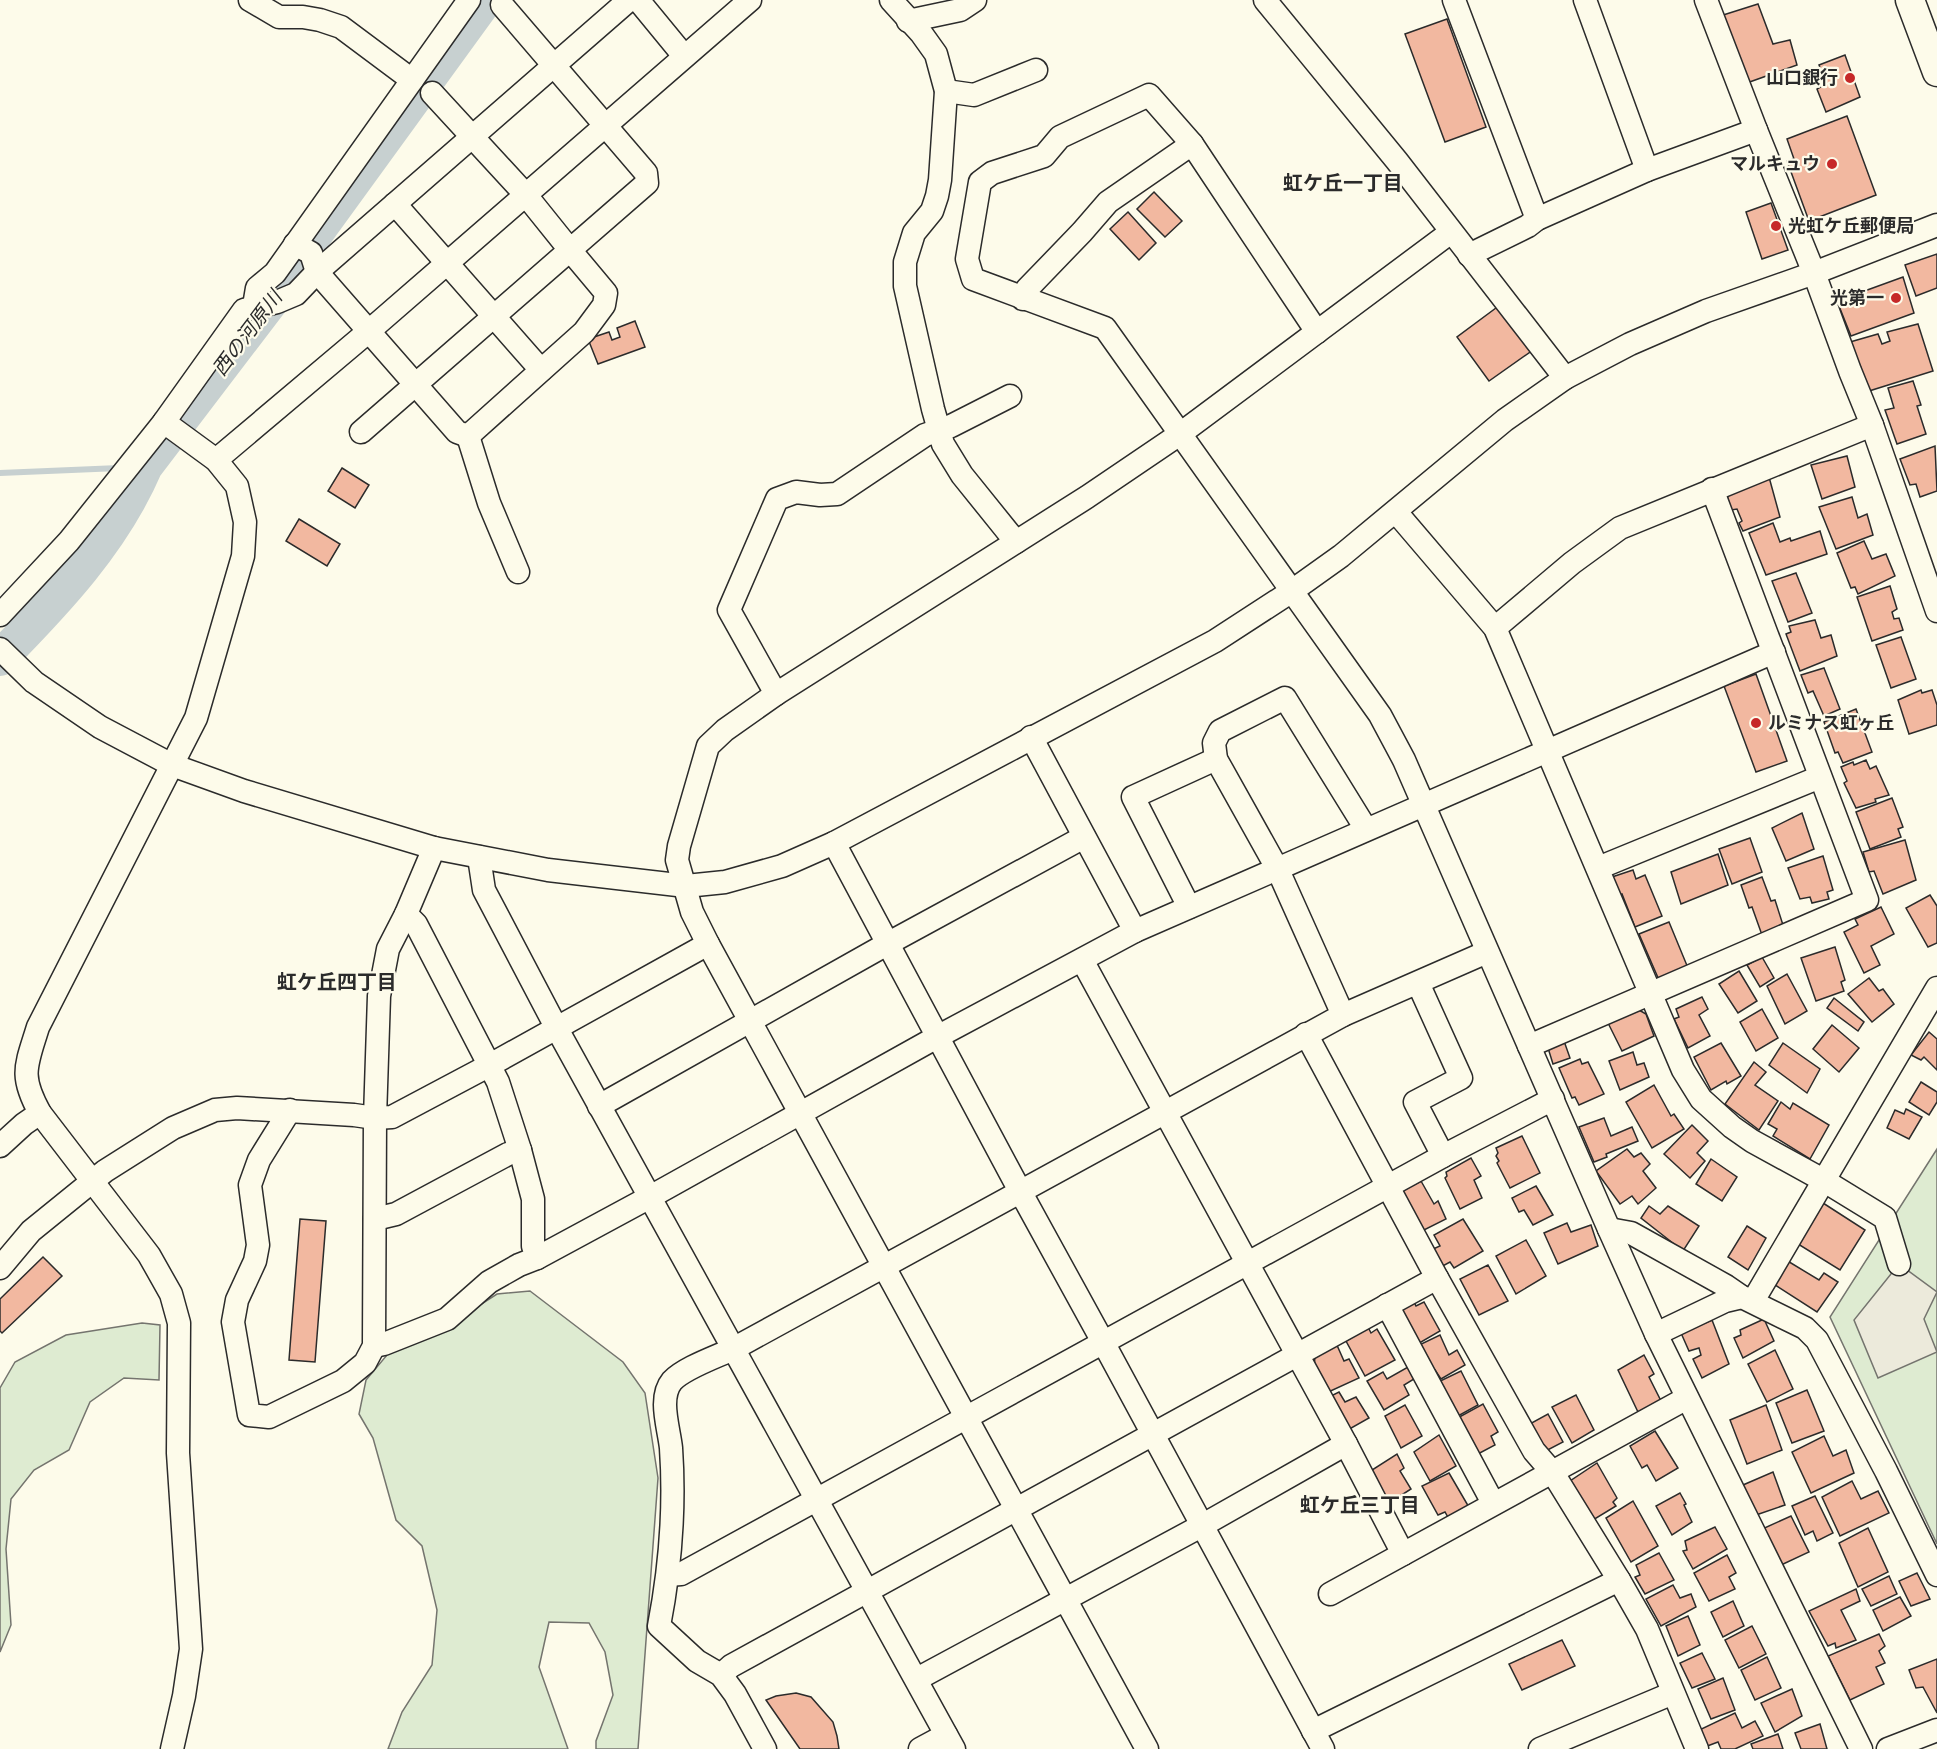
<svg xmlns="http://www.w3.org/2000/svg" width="1937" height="1749" font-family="'Nunito Sans','Noto Sans JP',sans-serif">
  <rect width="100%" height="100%" fill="#fdfbea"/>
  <g fill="#deebd1" stroke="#74746e" stroke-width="1.5">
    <polygon points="1937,1149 1937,1544 1830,1317"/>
    <polygon points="530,1291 623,1362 645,1393 658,1478 638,1749 596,1749 596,1741 613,1695 605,1652 589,1623 549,1622 539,1667 568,1749 388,1749 402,1712 432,1665 437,1610 422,1546 396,1520 373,1438 359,1414 366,1380 392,1349 447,1326 497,1294"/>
    <polygon points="142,1323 160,1325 159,1380 124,1378 90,1402 69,1450 34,1470 11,1499 6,1549 11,1625 0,1652 0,1388 15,1362 66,1335"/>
  </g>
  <polygon fill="#eceadb" stroke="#74746e" stroke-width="1.5" points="1899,1264 1937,1292 1924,1319 1937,1352 1878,1378 1854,1320"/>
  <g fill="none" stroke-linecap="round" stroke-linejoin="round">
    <polyline stroke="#c7d0d0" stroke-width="6" points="0,473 119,468"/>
    <path stroke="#c7d0d0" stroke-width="36" d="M0,658C56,601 113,541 145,466L286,281L315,234L485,0"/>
  </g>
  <g fill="#f2b8a0" stroke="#2b2b2b" stroke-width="1.5">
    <polygon points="1758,4 1773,44 1790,40 1797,65 1744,84 1720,16"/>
    <polygon points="1447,19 1486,127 1445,142 1405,34"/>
    <polygon points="1845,55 1860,97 1826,112 1817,89 1826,84 1819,65"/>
    <polygon points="1847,116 1876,195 1809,221 1787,161 1794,159 1787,139"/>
    <polygon points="1154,192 1182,221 1165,237 1137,209"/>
    <polygon points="1771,203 1788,250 1762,259 1746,212"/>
    <polygon points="1128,212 1156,243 1139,260 1110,229"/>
    <polygon points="1937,254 1937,288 1916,296 1905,265"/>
    <polygon points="1903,277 1914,313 1851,336 1837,301"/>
    <polygon points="1500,305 1533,350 1489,381 1457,337"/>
    <polygon points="635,321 645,347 598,364 588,339 609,332 612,340 620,337 617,328"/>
    <polygon points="1918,324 1933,371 1869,391 1850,342 1878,334 1882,344 1890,341 1887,332"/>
    <polygon points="1913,381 1921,405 1917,406 1926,434 1897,444 1885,410 1894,408 1888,388"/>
    <polygon points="1935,446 1937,491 1920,497 1916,484 1910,485 1900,459"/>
    <polygon points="1847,456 1855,487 1822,499 1811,465"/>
    <polygon points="342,468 369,485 355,508 328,491"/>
    <polygon points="1769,477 1780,517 1743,531 1739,523 1742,521 1737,509 1731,510 1726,492"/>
    <polygon points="1852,497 1858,518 1867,514 1873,535 1836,549 1819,507"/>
    <polygon points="299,519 340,544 327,566 286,541"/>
    <polygon points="1773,523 1780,542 1790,538 1791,541 1820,531 1827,554 1766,575 1749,533"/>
    <polygon points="1864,541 1872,559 1886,554 1895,576 1858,594 1855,587 1851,588 1837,553"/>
    <polygon points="1796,573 1812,613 1788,622 1772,581"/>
    <polygon points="1890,586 1897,609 1892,612 1894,619 1899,618 1903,630 1872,641 1857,597"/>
    <polygon points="1815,620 1821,638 1831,635 1837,656 1800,671 1786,634 1791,632 1789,626"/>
    <polygon points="1901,637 1916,679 1891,688 1876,645"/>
    <polygon points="1824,668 1840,709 1824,716 1813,691 1808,693 1801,675"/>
    <polygon points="1756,674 1787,761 1756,772 1724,686"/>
    <polygon points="1921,690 1922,693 1932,690 1937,705 1937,725 1909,734 1898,700"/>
    <polygon points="1856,709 1872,752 1843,763 1838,752 1835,753 1824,722"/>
    <polygon points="1866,760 1870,769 1876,766 1889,795 1875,799 1876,802 1856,808 1844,783 1847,781 1841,767 1853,762 1854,765"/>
    <polygon points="1892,798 1903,827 1898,829 1901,837 1870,849 1856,812"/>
    <polygon points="1802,813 1814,849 1786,861 1772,828"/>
    <polygon points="1750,838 1762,872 1732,884 1719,849"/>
    <polygon points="1905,840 1916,880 1883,894 1874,871 1869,872 1863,852"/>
    <polygon points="1718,854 1728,885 1681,904 1671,872"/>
    <polygon points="1823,856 1833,890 1827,892 1829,899 1812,903 1810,897 1800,899 1788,868"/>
    <polygon points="1633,870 1636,879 1645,875 1662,916 1635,927 1622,894 1619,895 1612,877"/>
    <polygon points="1762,877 1771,901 1775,900 1783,925 1762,935 1752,907 1749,908 1741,885"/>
    <polygon points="1930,895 1937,906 1937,943 1928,947 1906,908"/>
    <polygon points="1881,907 1894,934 1871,946 1880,965 1864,973 1844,932 1858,925 1855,919"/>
    <polygon points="1669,922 1688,968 1659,980 1639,934"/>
    <polygon points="1835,947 1845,980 1841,982 1844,991 1816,1001 1801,958"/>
    <polygon points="1762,957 1774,978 1760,987 1747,965"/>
    <polygon points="1739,971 1757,1001 1738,1013 1719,984"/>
    <polygon points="1787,974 1807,1011 1785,1024 1767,986"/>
    <polygon points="1869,978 1879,991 1883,989 1894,1004 1872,1022 1848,994"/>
    <polygon points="1702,997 1708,1009 1699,1015 1710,1036 1688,1048 1674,1019 1679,1017 1676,1009"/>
    <polygon points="1834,998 1864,1022 1858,1031 1827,1008"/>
    <polygon points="1762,1009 1778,1038 1756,1051 1740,1022"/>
    <polygon points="1639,1010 1646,1014 1654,1036 1622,1051 1608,1023"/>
    <polygon points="1832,1025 1859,1048 1839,1072 1813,1049"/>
    <polygon points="1929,1032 1937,1039 1937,1070 1924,1057 1921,1060 1911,1055"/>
    <polygon points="1564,1041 1570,1058 1553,1064 1548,1048"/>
    <polygon points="1721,1043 1741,1076 1727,1084 1726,1081 1711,1090 1694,1057"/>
    <polygon points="1783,1043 1820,1069 1807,1093 1769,1065"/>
    <polygon points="1633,1052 1637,1065 1644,1063 1649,1077 1620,1090 1609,1061"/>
    <polygon points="1580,1059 1582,1064 1588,1062 1604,1094 1579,1105 1575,1097 1572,1098 1559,1068"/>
    <polygon points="1754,1062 1766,1072 1755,1085 1778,1101 1759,1130 1725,1104"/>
    <polygon points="1921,1082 1937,1092 1937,1102 1929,1115 1909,1102"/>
    <polygon points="1654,1085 1671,1116 1674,1114 1684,1129 1652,1148 1626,1102"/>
    <polygon points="1781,1102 1790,1109 1793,1103 1829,1125 1810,1159 1773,1136 1777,1129 1768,1124"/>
    <polygon points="1906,1109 1922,1117 1909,1139 1887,1128 1895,1110 1904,1114"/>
    <polygon points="1604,1118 1611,1136 1632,1127 1638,1141 1606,1154 1607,1157 1594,1162 1579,1127"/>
    <polygon points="1692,1125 1708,1141 1697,1153 1705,1161 1690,1178 1664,1154"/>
    <polygon points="1522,1136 1540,1173 1510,1188 1497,1163 1499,1161 1496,1156 1498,1153 1496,1148"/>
    <polygon points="1627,1149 1634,1157 1641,1153 1650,1164 1643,1171 1656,1188 1638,1204 1632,1196 1620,1204 1596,1171"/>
    <polygon points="1471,1158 1481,1176 1474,1180 1482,1198 1460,1209 1445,1178 1447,1176 1446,1172"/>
    <polygon points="1711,1159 1737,1177 1722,1201 1696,1184"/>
    <polygon points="1421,1181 1434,1204 1438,1201 1446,1219 1420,1232 1400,1192"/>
    <polygon points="1536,1186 1553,1215 1533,1225 1524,1210 1519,1212 1512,1198"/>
    <polygon points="1823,1203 1865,1230 1840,1270 1798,1244"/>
    <polygon points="1649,1206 1660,1214 1668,1206 1699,1226 1683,1251 1641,1218"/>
    <polygon points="300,1219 326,1221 315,1362 289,1360"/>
    <polygon points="1463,1219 1483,1251 1454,1268 1450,1262 1439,1268 1431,1250 1440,1246 1434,1235"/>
    <polygon points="1567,1223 1571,1232 1591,1225 1598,1246 1558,1264 1544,1233"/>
    <polygon points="1747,1226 1766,1238 1748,1270 1728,1257"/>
    <polygon points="1526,1240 1546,1276 1516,1294 1496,1256"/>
    <polygon points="43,1257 62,1276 2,1333 0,1331 0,1299"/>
    <polygon points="1786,1260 1819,1280 1824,1273 1838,1282 1817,1312 1772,1283"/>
    <polygon points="1488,1265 1508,1301 1479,1315 1460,1279"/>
    <polygon points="1413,1300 1416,1306 1424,1302 1440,1331 1416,1345 1397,1308"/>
    <polygon points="1764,1319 1774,1341 1743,1358 1734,1338 1741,1335 1740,1330"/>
    <polygon points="1712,1320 1729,1364 1702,1378 1693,1359 1701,1355 1699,1348 1689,1351 1681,1333"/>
    <polygon points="1368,1327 1371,1333 1377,1329 1395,1360 1365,1376 1346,1341"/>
    <polygon points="1440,1335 1449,1355 1457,1350 1465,1365 1441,1379 1435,1370 1430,1372 1415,1347"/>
    <polygon points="1336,1343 1344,1361 1349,1359 1359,1378 1324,1394 1314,1375 1315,1353"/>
    <polygon points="1775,1350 1793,1389 1767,1402 1748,1364"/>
    <polygon points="1644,1355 1654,1374 1649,1377 1661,1401 1638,1412 1618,1370"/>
    <polygon points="1408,1367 1414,1379 1404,1385 1409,1395 1384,1410 1367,1381 1383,1372 1387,1379"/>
    <polygon points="1461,1371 1478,1405 1458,1416 1434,1384"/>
    <polygon points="1807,1390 1824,1431 1792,1443 1776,1403"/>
    <polygon points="1339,1392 1345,1402 1356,1397 1369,1418 1346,1431 1327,1398"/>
    <polygon points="1576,1395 1594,1430 1572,1443 1552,1407"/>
    <polygon points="1483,1404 1498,1432 1491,1436 1495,1445 1476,1455 1452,1421"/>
    <polygon points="1405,1405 1422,1436 1401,1448 1385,1416"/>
    <polygon points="1766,1405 1782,1450 1747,1464 1730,1420"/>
    <polygon points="1548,1414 1563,1442 1540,1454 1526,1426"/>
    <polygon points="1655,1431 1678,1468 1656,1481 1647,1465 1642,1468 1630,1446"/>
    <polygon points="1439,1435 1456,1466 1430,1481 1414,1452"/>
    <polygon points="1824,1436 1833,1456 1846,1450 1854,1473 1811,1493 1792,1452"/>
    <polygon points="1397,1454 1404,1468 1400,1471 1411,1489 1397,1498 1394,1496 1384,1501 1373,1481 1377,1479 1372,1470"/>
    <polygon points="1597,1463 1617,1498 1613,1502 1616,1506 1593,1520 1570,1481"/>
    <polygon points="1773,1472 1785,1505 1756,1515 1743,1485"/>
    <polygon points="1449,1473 1470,1509 1449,1519 1445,1512 1438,1515 1422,1486"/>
    <polygon points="1852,1481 1861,1499 1878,1491 1889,1513 1840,1536 1822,1497"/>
    <polygon points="1680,1493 1686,1504 1684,1505 1692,1522 1672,1535 1656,1506"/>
    <polygon points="1815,1496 1833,1533 1817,1541 1813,1531 1805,1535 1792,1506"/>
    <polygon points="1633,1501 1658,1546 1631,1562 1606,1518"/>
    <polygon points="1791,1516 1809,1552 1779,1566 1760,1530"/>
    <polygon points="1715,1527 1727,1549 1693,1569 1683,1551 1687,1550 1685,1541"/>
    <polygon points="1868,1528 1888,1572 1858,1587 1839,1543"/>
    <polygon points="1659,1553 1674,1580 1645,1594 1635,1577 1640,1575 1636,1565"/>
    <polygon points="1727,1555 1736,1573 1729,1577 1735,1589 1709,1601 1694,1573"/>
    <polygon points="1917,1573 1930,1599 1911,1606 1899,1581"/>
    <polygon points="1889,1576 1897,1594 1871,1606 1862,1589"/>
    <polygon points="1673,1585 1680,1598 1691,1594 1696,1607 1661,1626 1646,1599"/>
    <polygon points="1856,1589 1860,1601 1841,1610 1856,1640 1836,1648 1835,1643 1828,1646 1809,1611"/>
    <polygon points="1900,1597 1911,1616 1883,1631 1873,1610"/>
    <polygon points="1733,1601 1744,1626 1723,1637 1711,1612"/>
    <polygon points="1688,1616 1700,1645 1678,1656 1666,1626"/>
    <polygon points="1752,1626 1766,1654 1739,1668 1725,1640"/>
    <polygon points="1879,1634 1885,1646 1879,1651 1885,1663 1876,1667 1884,1684 1850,1700 1828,1656"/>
    <polygon points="1562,1640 1575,1666 1522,1690 1509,1664"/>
    <polygon points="1702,1653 1715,1679 1692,1688 1680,1663"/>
    <polygon points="1767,1657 1781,1688 1755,1700 1741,1670"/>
    <polygon points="1937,1659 1937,1713 1923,1687 1916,1688 1909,1670"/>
    <polygon points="1723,1678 1735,1710 1711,1719 1698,1689"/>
    <polygon points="1792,1689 1802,1716 1775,1732 1761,1703"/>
    <polygon points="796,1693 811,1697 833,1722 837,1736 839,1749 800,1749 766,1700 776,1696"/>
    <polygon points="1735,1713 1742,1728 1755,1721 1763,1736 1735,1749 1721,1749 1718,1742 1702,1748 1695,1732"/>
    <polygon points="1820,1724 1827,1749 1801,1749 1795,1733"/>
    <polygon points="1778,1734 1783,1749 1753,1749 1751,1744"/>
  </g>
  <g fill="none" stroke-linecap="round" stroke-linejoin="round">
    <g stroke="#2b2b2b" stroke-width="25">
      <g id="minor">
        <polyline points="250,0 279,17 303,17 320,20 341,27 412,80"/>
        <polyline points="638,0 684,56"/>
        <polyline points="891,0 921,33 936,54 946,91 940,180 937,196 932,211 914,233 905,262 905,286 933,409 943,444 962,475 1016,542"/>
        <polyline points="1265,0 1397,161 1565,378"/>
        <polyline points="1454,0 1537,219"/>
        <polyline points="1585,0 1647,170"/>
        <polyline points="1706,0 1756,130 1814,273 1850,371 1872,425 1937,611"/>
        <polyline points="908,21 960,10 975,0"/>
        <polyline points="946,91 974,95 1036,70"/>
        <polyline points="432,93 525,194 570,250 647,183 646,173 502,5"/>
        <polyline points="395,204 541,370"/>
        <polyline points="295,244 311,253 317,272 457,432 468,436"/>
        <polyline points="1469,255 1528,226 1537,219 1647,170 1756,130"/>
        <polyline points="1023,299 1027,289 1082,232 1108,202 1192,144"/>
        <polyline points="254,306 257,288 275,273 469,0"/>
        <polyline points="1317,332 1192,144 1149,95 1060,137 1044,156 992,173 980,182 967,259 973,279 1105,328 1380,715 1404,760 1609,1229 1656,1334 1861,1749"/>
        <path d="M164,422L216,460L237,486L245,522L243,556L196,718L38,1027C26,1066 19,1075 40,1113L149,1255L171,1294L179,1323L178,1453L191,1649L184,1696L172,1749"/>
        <polyline points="361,432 570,250 606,293 604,305 584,332 468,436"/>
        <polyline points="468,436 489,503 518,572"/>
        <polyline points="216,460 369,331 750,0"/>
        <polyline points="1396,512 1495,628 1683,1070 1701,1099 1732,1127 1752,1141 1823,1180 1885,1218 1899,1264"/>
        <polyline points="0,615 69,541 164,422 244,310 277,302 296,294 317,272 629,0"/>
        <polyline points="1495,628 1572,563 1620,528 1872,425"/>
        <polyline points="0,649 34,682 100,727 172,765 244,791 434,848 548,870 686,886 725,882 782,866 834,843 1215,641 1292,591 1341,556 1505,420 1565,378 1630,344 1706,311 1814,273 1937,225"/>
        <polyline points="776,694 729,610 777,499 796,492 820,495 837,494 925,435 951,426 1010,396"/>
        <polyline points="1031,737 1135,931"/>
        <polyline points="834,843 1020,1191 1103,1342 1323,1749"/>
        <polyline points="479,857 484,890 556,1027 954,1749"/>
        <polyline points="1598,868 1820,777"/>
        <polyline points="1189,907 1133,797 1216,759"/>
        <polyline points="406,914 416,924 498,1082 520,1150 533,1199 533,1246 537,1258 650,1197 937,1037 1135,931 1774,652"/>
        <polyline points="1082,960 1346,1444 1403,1554 1687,1398"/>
        <polyline points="1418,983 1461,1078 1415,1102 1443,1156"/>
        <polyline points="1343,1015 1278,870 1216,759 1214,743 1220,731 1285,698 1366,829"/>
        <polyline points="1306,1034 1437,1278 1534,1451 1553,1473 1619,1580 1647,1629 1697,1749"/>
        <polyline points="1529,1046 1867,900 1712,489"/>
        <polyline points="599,1106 887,944 1084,837"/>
        <polyline points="290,1110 259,1160 250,1185 258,1245 255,1261 237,1300 233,1322 249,1415 269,1417 343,1381 365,1363 374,1346 375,1118 379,996 388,949 406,914 434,848"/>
        <polyline points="0,1146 24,1124 40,1113"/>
        <polyline points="375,1219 396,1214 508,1154 520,1150"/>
        <polyline points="1609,1229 1631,1233 1726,1286 1742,1297"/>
        <polyline points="0,1268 31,1231 105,1171 173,1128 215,1110 237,1108 354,1115 375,1118 392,1117 490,1065 708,944"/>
        <polyline points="1753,1301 1937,988"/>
        <polyline points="1387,1305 1493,1503"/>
        <polyline points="1656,1334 1725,1301 1742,1297 1805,1328 1817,1340 1886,1471 1937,1575"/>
        <polyline points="374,1346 384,1344 447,1319 489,1282 519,1265 537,1258"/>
        <polyline points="668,1575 681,1574 1443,1156 1553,1099"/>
        <polyline points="1330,1594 1403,1554"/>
        <polyline points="721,1675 731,1666 1437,1278"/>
        <polyline points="917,1679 1203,1525 1346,1444"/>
        <polyline points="1313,1731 1619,1580"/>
        <path d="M765,1749L735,1694L721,1675L697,1661L659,1626C670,1569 675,1506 671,1448C669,1428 658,1398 672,1381C684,1368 716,1357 733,1349L1343,1015L1487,952"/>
        <polyline points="920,1749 946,1735"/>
        <polyline points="1147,1749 708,944 692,912 677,860 679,846 708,746 725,730 776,694 1087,497 1180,434 1451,232"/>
        <polyline points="1540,1749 1673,1693"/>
        <polyline points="1888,1749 1937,1730"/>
      </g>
    </g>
    <g stroke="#2b2b2b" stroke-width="31">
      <polyline id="major" points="1910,0 1937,72"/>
    </g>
    <use href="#minor" stroke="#fdfbea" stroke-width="22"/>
    <use href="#major" stroke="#fdfbea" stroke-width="28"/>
  </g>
  <g fill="#c62828" stroke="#fdfbea" stroke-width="2">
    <circle cx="1850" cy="78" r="6"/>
    <circle cx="1832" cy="164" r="6"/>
    <circle cx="1776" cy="226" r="6"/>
    <circle cx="1896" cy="298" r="6"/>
    <circle cx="1756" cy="723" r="6"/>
  </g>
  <g text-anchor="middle" stroke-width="4.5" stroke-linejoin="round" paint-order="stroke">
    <g font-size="18" font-weight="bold" fill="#2b2b2b" stroke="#fdfbea" text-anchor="end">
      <text x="1838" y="84">山口銀行</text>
      <text x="1820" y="170">マルキュウ</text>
      <text x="1788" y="232" text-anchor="start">光虹ケ丘郵便局</text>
      <text x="1884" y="304">光第一</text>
      <text x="1768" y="729" text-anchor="start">ルミナス虹ヶ丘</text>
    </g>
    <g font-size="20" font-weight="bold" fill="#2b2b2b" stroke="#fdfbea">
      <text x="1343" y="190">虹ケ丘一丁目</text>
      <text x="337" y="989">虹ケ丘四丁目</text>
      <text x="1360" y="1512">虹ケ丘三丁目</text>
    </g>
    <g font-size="20" font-style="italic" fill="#2b2b2b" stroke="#fdfbea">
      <text transform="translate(247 333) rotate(-53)" y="7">西の河原川</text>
    </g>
  </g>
</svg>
